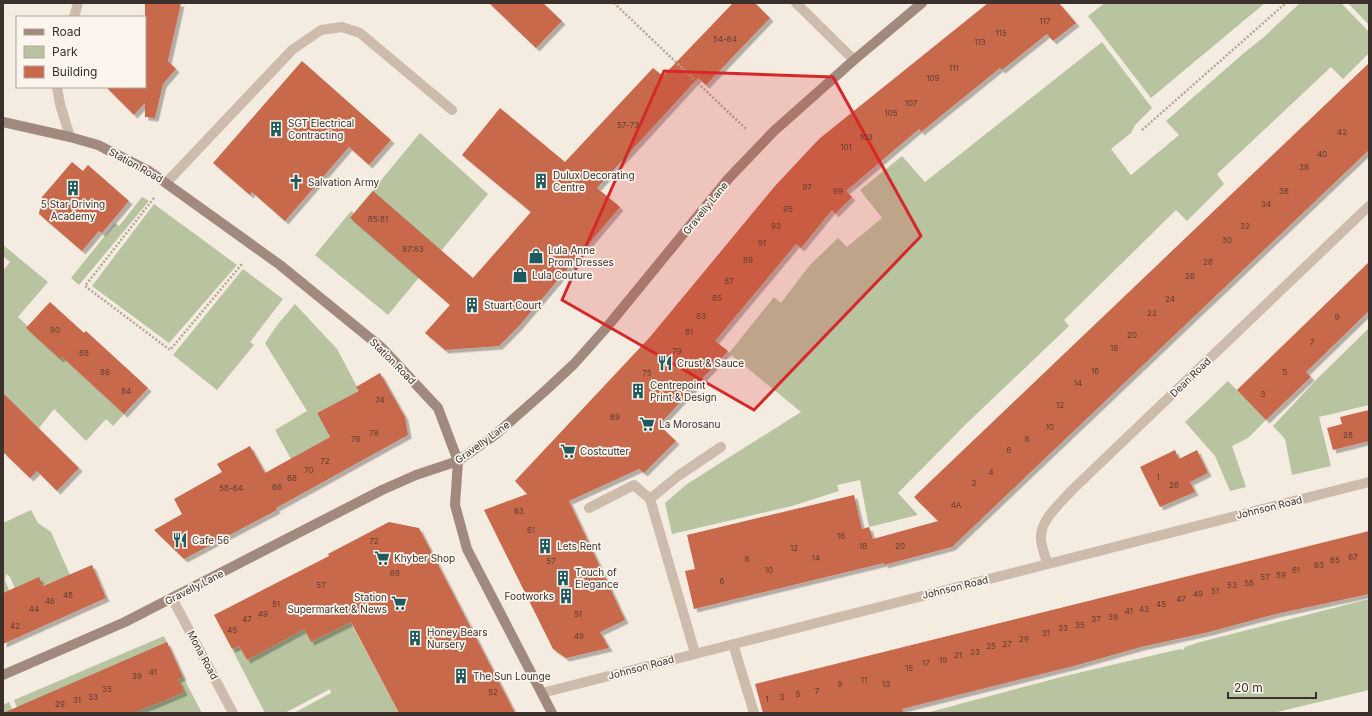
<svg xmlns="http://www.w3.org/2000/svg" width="1372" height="716" font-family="Inter,sans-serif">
  <defs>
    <filter id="shadow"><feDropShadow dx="3.5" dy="3.5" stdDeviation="0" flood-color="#0004"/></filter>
  </defs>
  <rect width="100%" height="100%" fill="#f4ebe1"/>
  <g fill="#b8c4a0">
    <polygon points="1105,3 1265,3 1151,98 1088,16"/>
    <polygon points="1300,3 1341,3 1369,32 1369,53 1343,79 1331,67 1217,174 1224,184 1187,221 1176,210 1064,320 1069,326 966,424 898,493 918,515 869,527 860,480 837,485 839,491 792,506 672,534 665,503 687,484 801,412 729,353 774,297 781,303 809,266 838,238 847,247 882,218 860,190 902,156 925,182 1102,42 1152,108 1135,125 1131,133 1111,149 1131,175 1179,135 1166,121 1244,53 1264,37"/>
    <polygon points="1348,3 1369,3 1369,25"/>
    <polygon points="420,133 488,194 388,315 315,255 351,211 354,213"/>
    <polygon points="142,197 149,201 79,285 71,278 115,223 119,226"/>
    <polygon points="154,204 237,265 169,343 92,286"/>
    <polygon points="3,245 48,282 18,317 124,414 113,426 106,419 86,441 54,409 39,428 3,393 3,271 10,262 3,256"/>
    <polygon points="243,269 283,299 250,342 254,345 217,390 173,355"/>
    <polygon points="295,304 337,349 371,413 330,414 327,408 317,413 330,437 291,459 275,430 307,411 265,343 278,324"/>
    <polygon points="1369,328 1369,405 1319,417 1331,466 1292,475 1285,439 1273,426 1316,380"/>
    <polygon points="1228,381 1266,420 1248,438 1232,446 1246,487 1230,491 1215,456 1185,422"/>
    <polygon points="31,510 38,523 51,532 70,575 18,595 10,577 6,574 5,580 13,600 3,605 3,523"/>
    <polygon points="1369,599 1369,690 1273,713 926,713 1065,676 1180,649 1183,650 1185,647 1200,642"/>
    <polygon points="343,608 399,713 294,713 331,693 330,689 285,713 265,713 232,649 239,646 247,660 256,655 296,615 311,642 329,633"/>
    <polygon points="164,636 183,677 202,713 19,713 14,700"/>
    <polygon points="9,702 14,713 3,713 3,705"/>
  </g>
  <g fill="#c8694b" filter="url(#shadow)">
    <polygon points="145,3 181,3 168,61 176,69 163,84 155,118 145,117 145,103 134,115 106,87 145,87"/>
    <polygon points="489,3 543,3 562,21 536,48"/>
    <polygon points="733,3 755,3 770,18 706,85 698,78 597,188 620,207 519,326 499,346 445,350 425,333 450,305 350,218 373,191 473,278 531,212 462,155 500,108 565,162 653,68 663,76"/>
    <polygon points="988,3 1059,3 1076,23 1053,41 1047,34 1002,70 1000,68 921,132 919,129 846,191 852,197 835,214 832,210 801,248 796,244 715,341 728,351 659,425 676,441 644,473 639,469 569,501 625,620 600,632 609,648 566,658 553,649 484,510 527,494 515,481 650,337 775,186 819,139"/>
    <polygon points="302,61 391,140 369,165 349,147 285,221 252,192 250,195 213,163"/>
    <polygon points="1369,63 1369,150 952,547 884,565 884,563 694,609 685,571 695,569 687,535 854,495 862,529 869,527 873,539 938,521 914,497"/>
    <polygon points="72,162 83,171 88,165 129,201 102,233 99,231 82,251 39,214 42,197"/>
    <polygon points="1369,262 1369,311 1306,372 1311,377 1266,420 1237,390"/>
    <polygon points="50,302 84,333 86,331 148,388 124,414 62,357 60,359 26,328"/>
    <polygon points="380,373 405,417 408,435 276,508 277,510 184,559 154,530 182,514 174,499 222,472 217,464 250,446 265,473 330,437 317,413 359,391 356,387"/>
    <polygon points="3,393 79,468 57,491 37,471 30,478 3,452"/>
    <polygon points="1369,410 1369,441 1333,450 1327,428 1342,424 1340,417"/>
    <polygon points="1175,450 1179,459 1197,450 1208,473 1190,482 1195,492 1160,507 1140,467"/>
    <polygon points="389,522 419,528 515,713 399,713 351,622 311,642 304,629 247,660 239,646 232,649 214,615 329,556 328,554"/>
    <polygon points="1369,531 1369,594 1276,614 1209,632 1141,647 1074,666 902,709 904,713 763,713 755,684"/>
    <polygon points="92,565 106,598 3,644 3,593 39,577 43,586"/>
    <polygon points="167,642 183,677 178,679 184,692 163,701 133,713 3,713"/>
  </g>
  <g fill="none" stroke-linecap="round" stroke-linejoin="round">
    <g stroke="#b9a596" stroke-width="2.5" stroke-dasharray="2 2" stroke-linecap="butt">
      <polyline points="614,3 747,130"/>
      <polyline points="1142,130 1286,3"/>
      <polyline points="154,198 85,286 170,350 242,264"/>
    </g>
    <g stroke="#cdbbac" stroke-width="10">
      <polyline points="796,3 854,60"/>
      <polyline points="167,182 292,50 321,30 342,27 360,33 452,110"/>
      <polyline points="650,499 678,476 721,447"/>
      <polyline points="589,508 634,485 650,499 695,653"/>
      <polyline points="733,644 754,713"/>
    </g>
    <g stroke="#cdbbac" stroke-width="10">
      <path d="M1047,563C1045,555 1041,546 1041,538C1040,520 1060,504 1071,491L1369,206"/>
      <polyline points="172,598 233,713"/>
      <polyline points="542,693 1369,482"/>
    </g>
    <g stroke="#cdbbac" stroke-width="10">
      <polyline points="74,17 78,3"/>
      <polyline points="57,87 60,104 70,137"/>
    </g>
    <g stroke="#a18a7d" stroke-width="10">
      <polyline points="3,122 70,137 98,145 149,171 280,265 382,348 438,408 458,461 455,505 467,549 552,713"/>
      <polyline points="3,675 125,622 382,490 416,475 458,461 495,435 545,391 574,364 607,327 729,178 774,131 854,60 922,3"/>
    </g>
  </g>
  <path fill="#d62828" fill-opacity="0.2" stroke="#d62828" stroke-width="3" stroke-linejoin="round" d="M664,71L833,77L921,236L754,410L562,300Z"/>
  <defs>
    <g id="building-bare" transform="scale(1.2)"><path d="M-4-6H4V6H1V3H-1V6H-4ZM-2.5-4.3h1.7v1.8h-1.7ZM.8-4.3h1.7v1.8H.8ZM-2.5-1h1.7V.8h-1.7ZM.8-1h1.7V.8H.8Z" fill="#1f5a5e" stroke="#fbf5ee" stroke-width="2.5" paint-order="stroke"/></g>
    <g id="church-bare" transform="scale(1.2)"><path d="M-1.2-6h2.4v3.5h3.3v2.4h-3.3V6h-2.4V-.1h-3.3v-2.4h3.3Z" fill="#1f5a5e" stroke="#fbf5ee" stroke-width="2.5" paint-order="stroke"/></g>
    <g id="shop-bare" transform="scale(1.2)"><path d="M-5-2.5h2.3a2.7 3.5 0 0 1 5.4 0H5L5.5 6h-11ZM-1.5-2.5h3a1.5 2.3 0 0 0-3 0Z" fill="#1f5a5e" stroke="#fbf5ee" stroke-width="2.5" paint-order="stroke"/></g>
    <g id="restaurant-bare" transform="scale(1.2)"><path d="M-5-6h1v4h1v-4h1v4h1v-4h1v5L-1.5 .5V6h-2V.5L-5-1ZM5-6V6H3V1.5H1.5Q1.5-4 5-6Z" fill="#1f5a5e" stroke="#fbf5ee" stroke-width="2.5" paint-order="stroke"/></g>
    <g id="supermarket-bare" transform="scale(1.2)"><path d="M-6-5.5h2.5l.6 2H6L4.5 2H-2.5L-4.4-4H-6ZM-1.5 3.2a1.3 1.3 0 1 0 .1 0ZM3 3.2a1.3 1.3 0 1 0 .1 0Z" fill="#1f5a5e" stroke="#fbf5ee" stroke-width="2.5" paint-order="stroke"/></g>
  </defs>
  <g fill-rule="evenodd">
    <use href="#building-bare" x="276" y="129"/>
    <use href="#building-bare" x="541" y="181"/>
    <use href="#church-bare" x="296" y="182"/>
    <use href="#building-bare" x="73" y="188"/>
    <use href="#shop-bare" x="536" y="256"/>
    <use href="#shop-bare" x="520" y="275"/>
    <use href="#building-bare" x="472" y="305"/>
    <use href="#restaurant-bare" x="665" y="363"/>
    <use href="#building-bare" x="638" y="391"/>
    <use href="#supermarket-bare" x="647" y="424"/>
    <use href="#supermarket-bare" x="568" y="451"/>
    <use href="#restaurant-bare" x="180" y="540"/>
    <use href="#building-bare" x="545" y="546"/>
    <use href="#supermarket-bare" x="382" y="558"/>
    <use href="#building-bare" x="563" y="578"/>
    <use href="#building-bare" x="566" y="596"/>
    <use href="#supermarket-bare" x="399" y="603"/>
    <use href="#building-bare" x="415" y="638"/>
    <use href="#building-bare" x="461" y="676"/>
  </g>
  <g text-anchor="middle" stroke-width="3.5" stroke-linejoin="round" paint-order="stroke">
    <g font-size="8" fill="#5e3e33">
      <text x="1045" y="24">117</text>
      <text x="1001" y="36">115</text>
      <text x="725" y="42">54-64</text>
      <text x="980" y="45">113</text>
      <text x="954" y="71">111</text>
      <text x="933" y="81">109</text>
      <text x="911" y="106">107</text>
      <text x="891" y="116">105</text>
      <text x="628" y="128">57-73</text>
      <text x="1342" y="135">42</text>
      <text x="866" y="140">103</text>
      <text x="846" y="150">101</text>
      <text x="1322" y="157">40</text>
      <text x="1304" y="170">38</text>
      <text x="807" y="190">97</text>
      <text x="838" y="194">99</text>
      <text x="1284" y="194">36</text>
      <text x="1266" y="207">34</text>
      <text x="788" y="212">95</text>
      <text x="378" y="222">85:81</text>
      <text x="776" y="229">93</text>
      <text x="1245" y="229">32</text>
      <text x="1227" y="243">30</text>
      <text x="762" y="246">91</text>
      <text x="413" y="252">87:83</text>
      <text x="748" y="263">89</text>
      <text x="1208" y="265">28</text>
      <text x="1190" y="279">26</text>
      <text x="729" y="284">87</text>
      <text x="717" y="301">85</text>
      <text x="1170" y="302">24</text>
      <text x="1152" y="316">22</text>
      <text x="701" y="319">83</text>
      <text x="1337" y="320">9</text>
      <text x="55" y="333">90</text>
      <text x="689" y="335">81</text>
      <text x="1132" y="338">20</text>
      <text x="1312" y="345">7</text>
      <text x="1114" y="351">18</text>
      <text x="677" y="354">79</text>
      <text x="84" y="356">88</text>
      <text x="1095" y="374">16</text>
      <text x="105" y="375">86</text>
      <text x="1285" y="375">5</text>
      <text x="647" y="376">75</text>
      <text x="1078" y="386">14</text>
      <text x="126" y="394">84</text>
      <text x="1263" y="397">3</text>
      <text x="380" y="403">74</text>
      <text x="1060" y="408">12</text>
      <text x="615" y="420">69</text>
      <text x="1050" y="430">10</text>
      <text x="374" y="436">78</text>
      <text x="1348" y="438">28</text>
      <text x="356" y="442">76</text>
      <text x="1027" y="442">8</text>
      <text x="1009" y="453">6</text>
      <text x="325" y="464">72</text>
      <text x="309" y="473">70</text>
      <text x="991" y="475">4</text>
      <text x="1158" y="480">1</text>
      <text x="292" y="481">68</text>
      <text x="974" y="486">2</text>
      <text x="1174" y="488">26</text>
      <text x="277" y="490">66</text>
      <text x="231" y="491">58-64</text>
      <text x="956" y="508">4A</text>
      <text x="519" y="514">63</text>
      <text x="531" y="533">61</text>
      <text x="841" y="539">16</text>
      <text x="374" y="544">72</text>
      <text x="863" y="549">18</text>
      <text x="900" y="549">20</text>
      <text x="794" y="551">12</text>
      <text x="1353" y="560">67</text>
      <text x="816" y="561">14</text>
      <text x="747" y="562">8</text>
      <text x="1335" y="563">65</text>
      <text x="551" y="564">57</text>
      <text x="1319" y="568">63</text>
      <text x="769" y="573">10</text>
      <text x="1296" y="573">61</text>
      <text x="395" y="576">68</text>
      <text x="1281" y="578">59</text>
      <text x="1265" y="580">57</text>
      <text x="722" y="584">6</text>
      <text x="1249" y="586">55</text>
      <text x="321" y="588">57</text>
      <text x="1232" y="588">53</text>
      <text x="1215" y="594">51</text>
      <text x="1198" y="597">49</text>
      <text x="68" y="598">48</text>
      <text x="1181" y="602">47</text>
      <text x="50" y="604">46</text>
      <text x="276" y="607">51</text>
      <text x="1161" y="607">45</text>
      <text x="34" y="612">44</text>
      <text x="1144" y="612">43</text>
      <text x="1129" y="614">41</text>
      <text x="263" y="617">49</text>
      <text x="578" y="617">51</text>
      <text x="1113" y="620">39</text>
      <text x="247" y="622">47</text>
      <text x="1096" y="622">37</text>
      <text x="1080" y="628">35</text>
      <text x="15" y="629">42</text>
      <text x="1063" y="631">33</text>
      <text x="232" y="633">45</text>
      <text x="1046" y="636">31</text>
      <text x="579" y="639">49</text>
      <text x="1024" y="642">29</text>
      <text x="1007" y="647">27</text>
      <text x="991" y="649">25</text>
      <text x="975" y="655">23</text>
      <text x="958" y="658">21</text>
      <text x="943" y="663">19</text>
      <text x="926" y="666">17</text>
      <text x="909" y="671">15</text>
      <text x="153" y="675">41</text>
      <text x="137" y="679">39</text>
      <text x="864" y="683">11</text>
      <text x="840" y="687">9</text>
      <text x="886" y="687">13</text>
      <text x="107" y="692">35</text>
      <text x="817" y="694">7</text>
      <text x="493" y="695">52</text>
      <text x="798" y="697">5</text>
      <text x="93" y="700">33</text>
      <text x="782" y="700">3</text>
      <text x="767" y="702">1</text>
      <text x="77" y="703">31</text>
      <text x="60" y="707">29</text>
    </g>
    <g font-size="10" fill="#3b302b" stroke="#fbf5ee" text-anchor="start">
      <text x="288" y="127">SGT Electrical<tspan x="288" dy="12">Contracting</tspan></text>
      <text x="553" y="179">Dulux Decorating<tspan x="553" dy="12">Centre</tspan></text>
      <text x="308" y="186">Salvation Army</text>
      <text x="73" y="208" text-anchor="middle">5 Star Driving<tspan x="73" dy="12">Academy</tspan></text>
      <text x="548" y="254">Lula Anne<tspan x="548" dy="12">Prom Dresses</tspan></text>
      <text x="532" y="279">Lula Couture</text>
      <text x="484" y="309">Stuart Court</text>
      <text x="677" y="367">Crust &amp; Sauce</text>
      <text x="650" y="389">Centrepoint<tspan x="650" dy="12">Print &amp; Design</tspan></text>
      <text x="659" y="428">La Morosanu</text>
      <text x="580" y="455">Costcutter</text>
      <text x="192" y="544">Cafe 56</text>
      <text x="557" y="550">Lets Rent</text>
      <text x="394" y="562">Khyber Shop</text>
      <text x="575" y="576">Touch of<tspan x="575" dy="12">Elegance</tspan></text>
      <text x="554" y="600" text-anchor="end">Footworks</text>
      <text x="387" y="601" text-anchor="end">Station<tspan x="387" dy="12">Supermarket &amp; News</tspan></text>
      <text x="427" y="636">Honey Bears<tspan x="427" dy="12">Nursery</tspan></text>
      <text x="473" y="680">The Sun Lounge</text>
    </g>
    <g font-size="10" fill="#3b302b" stroke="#fbf5ee">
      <text transform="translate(136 165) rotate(29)" y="4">Station Road</text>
      <text transform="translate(705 208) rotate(-51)" y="4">Gravelly Lane</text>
      <text transform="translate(393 361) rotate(45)" y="4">Station Road</text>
      <text transform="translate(1190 377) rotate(-44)" y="4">Dean Road</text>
      <text transform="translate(482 442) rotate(-36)" y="4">Gravelly Lane</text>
      <text transform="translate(1269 507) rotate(-14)" y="4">Johnson Road</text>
      <text transform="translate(194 587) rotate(-27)" y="4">Gravelly Lane</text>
      <text transform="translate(955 587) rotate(-14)" y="4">Johnson Road</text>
      <text transform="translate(203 655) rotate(62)" y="4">Mona Road</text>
      <text transform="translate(641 667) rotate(-15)" y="4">Johnson Road</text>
    </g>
  </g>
  <rect width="1372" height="716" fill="none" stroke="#3b302b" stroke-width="8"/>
  <rect x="16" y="16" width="130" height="72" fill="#fbf5ee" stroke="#aea6a0"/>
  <rect x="24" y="29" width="20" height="6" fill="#a18a7d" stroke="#aea6a0"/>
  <text x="52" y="36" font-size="12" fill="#3b302b">Road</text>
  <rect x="24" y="46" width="20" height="12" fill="#b8c4a0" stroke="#aea6a0"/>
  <text x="52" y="56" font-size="12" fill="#3b302b">Park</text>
  <rect x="24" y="66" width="20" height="12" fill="#c8694b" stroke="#aea6a0"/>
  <text x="52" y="76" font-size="12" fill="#3b302b">Building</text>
  <path d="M1228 692v6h88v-6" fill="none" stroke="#3b302b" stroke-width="2"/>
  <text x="1234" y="692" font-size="12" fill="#3b302b" stroke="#fbf5ee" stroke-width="3" paint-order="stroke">20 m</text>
</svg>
